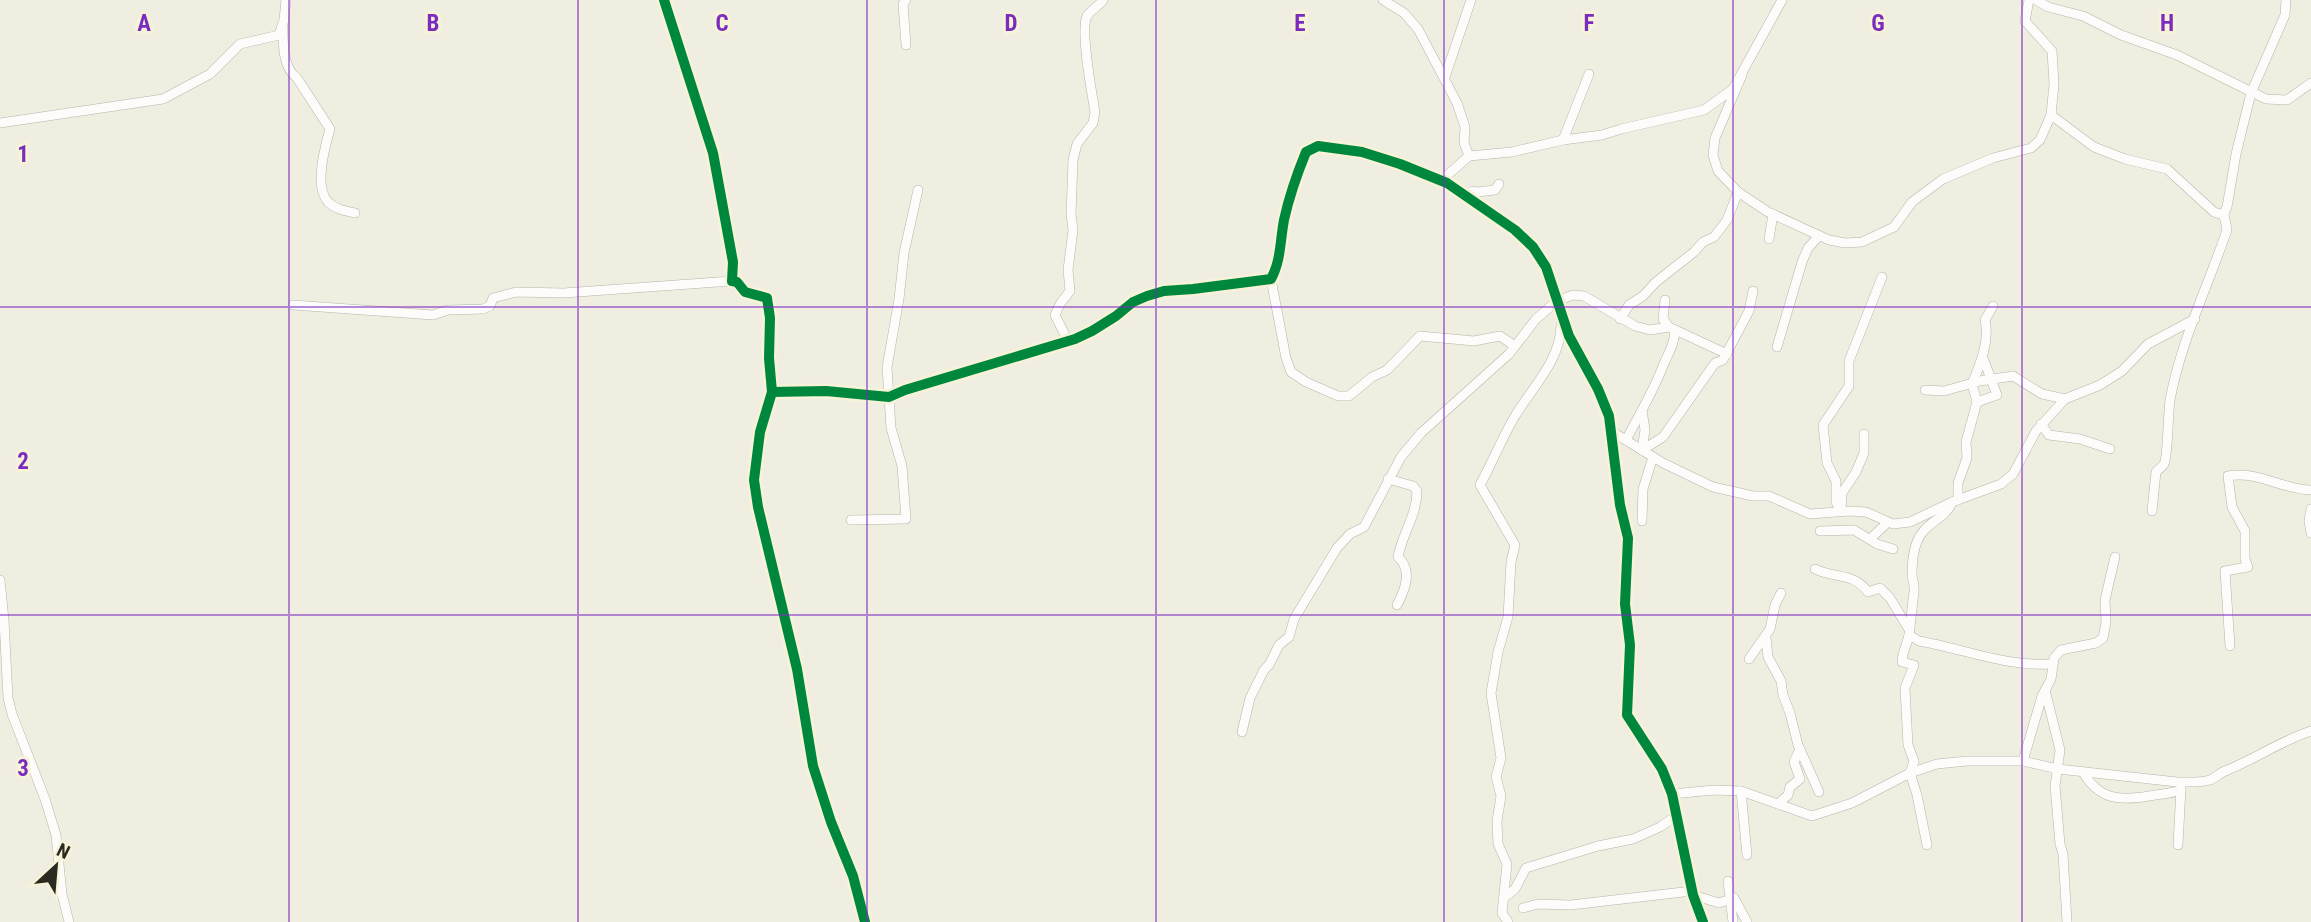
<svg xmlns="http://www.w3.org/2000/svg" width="2311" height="922" font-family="'Roboto Condensed',sans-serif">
  <rect width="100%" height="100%" fill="#f0eee0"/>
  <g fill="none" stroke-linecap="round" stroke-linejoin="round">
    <g stroke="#b6b4a9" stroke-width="10">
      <g id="minor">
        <polyline points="664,0 713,153 733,262 732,281 737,282 745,292 767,298 770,318 769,358 772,392 760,432 754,480 758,507 797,669 813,766 831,822 853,876 865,922"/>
        <polyline points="1383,0 1404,13 1418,29 1457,103 1465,127 1464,143 1469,156 1444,178 1438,180"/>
        <polyline points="2036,0 2048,7 2083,16 2121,35 2177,55 2266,99 2287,100 2311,83"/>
        <path d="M283,29C283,45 283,68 297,78L330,129C325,146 314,187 328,202C335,209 345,211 355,213"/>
        <polyline points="906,45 903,4 906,0"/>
        <polyline points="1742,75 1715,138 1713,155 1718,171 1738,192 1768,212 1829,240 1845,243 1862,242 1894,227 1912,202 1943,179 1993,158 2031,148 2040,140 2051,115 2054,84 2052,51 2025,21 2029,0"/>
        <polyline points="1445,77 1471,0"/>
        <polyline points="2051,115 2094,147 2125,159 2167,169 2214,212 2223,215 2227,207 2236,154 2251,93 2285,15 2286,0"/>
        <polyline points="0,123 163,99 210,74 240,44 279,35 284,20 286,0"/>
        <polyline points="1563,140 1589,74"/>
        <polyline points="1469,156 1512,152 1563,140 1602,135 1621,129 1704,110 1733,89 1782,0"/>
        <polyline points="1466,195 1473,191 1477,192 1495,190 1499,184"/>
        <polyline points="1769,239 1773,214"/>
        <polyline points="1271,279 1286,358 1291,372 1306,382 1338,396 1349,396 1372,377 1387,370 1420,336 1474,341 1500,336 1515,346"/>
        <polyline points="1665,300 1663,319 1669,327"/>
        <polyline points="293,305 433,315 448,310 483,309 490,306 493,298 516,292 564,293 732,281"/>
        <polyline points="1620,319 1629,305 1643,296 1656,282 1694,252 1703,242 1714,237 1727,220 1738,192"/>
        <path d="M1068,341L1055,315L1060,304L1070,291L1068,270L1073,230L1071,214L1073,160L1077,144L1093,123L1095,112C1092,94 1080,30 1087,16C1091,10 1099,6 1103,0"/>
        <polyline points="1777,347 1802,262 1808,248 1819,236"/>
        <polyline points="1925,390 1944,391 1980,381 2013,376 2042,394 2065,399"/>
        <path d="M772,392L826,391L889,397L905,390L1075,339L1092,331L1116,316L1133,302L1147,296L1164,291L1193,289L1271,279C1281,261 1280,241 1284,220C1289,197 1297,174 1306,152L1318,146L1362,152L1400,164L1447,183L1515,230L1533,247L1546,267L1569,336L1598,389L1609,416L1620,505L1628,538L1625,604L1630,645L1627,715L1662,769L1672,794L1693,895L1703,922"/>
        <polyline points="1977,402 1997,395 1983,358"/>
        <polyline points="1642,410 1645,430 1642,450"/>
        <polyline points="2041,424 2049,435 2080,439 2110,449"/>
        <polyline points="1611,431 1663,463 1713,487 1753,496 1769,496 1810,514 1850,511 1866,512 1893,524 1910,522 1952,502 2001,484 2013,474 2036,431 2065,399 2100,385 2122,371 2148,344 2195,319"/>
        <path d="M1626,440C1639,415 1653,392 1663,366C1669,351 1674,346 1675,330"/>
        <polyline points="1642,450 1663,437 1715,363 1723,360 1749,311 1753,291"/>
        <path d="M1388,479L1413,486L1417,491C1417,515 1402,534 1398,557C1413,570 1405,590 1397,605"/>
        <path d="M1958,500V483L1967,458L1966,442L1977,402L1972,384C1980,365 1990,341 1985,320L1993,306"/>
        <polyline points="1841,509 1842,493 1856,472 1864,453 1864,434"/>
        <polyline points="2311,509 2309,521 2311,533"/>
        <polyline points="1841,511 1836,502 1836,481 1827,463 1823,425 1849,386 1849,361 1882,277"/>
        <path d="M2152,511L2156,472C2159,469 2162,467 2164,464C2168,457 2168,412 2170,400C2181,341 2208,286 2227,230L2224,215"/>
        <polyline points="851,520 906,519 902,466 891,428 887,367 899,299 904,253 918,190"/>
        <polyline points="1642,521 1643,489 1653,457"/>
        <polyline points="1820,531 1854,530 1877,544 1893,549"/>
        <polyline points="1870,539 1887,523"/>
        <path d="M1815,569C1836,579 1853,572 1868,592L1880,588L1890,598L1908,628"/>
        <polyline points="0,580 4,620 8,698 12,714 45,799 56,835 62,894 69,922"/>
        <path d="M1909,635L1919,641C1964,649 2007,667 2052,664"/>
        <polyline points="1766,638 1768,657 1781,681 1783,695 1790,713 1798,745 1819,792"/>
        <path d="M2230,646L2225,571L2248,567L2245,559V531L2232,507L2228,476C2257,470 2283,490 2311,490"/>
        <polyline points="1749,659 1770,629 1775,605 1781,593"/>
        <polyline points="2045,690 2060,750 2055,786 2060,844 2063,854 2067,922"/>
        <polyline points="1242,732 1250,698 1264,670 1269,665 1279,645 1289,637 1294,619 1337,548 1350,534 1364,527 1401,457 1421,433 1509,354 1536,319 1557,301 1573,295 1584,296 1635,326 1650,330 1669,327 1727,354"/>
        <polyline points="2023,761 2042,696 2051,679 2054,658 2061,650 2096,643 2103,638 2106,622 2105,600 2115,557"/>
        <path d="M2083,772C2099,800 2120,801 2149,796C2160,794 2170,794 2181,790"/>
        <polyline points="1741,791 1747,855"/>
        <path d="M1672,794L1714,790L1741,791L1812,816L1852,803L1910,773L1937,764L1967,761H2023L2058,769L2177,782C2187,782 2200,783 2210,780C2215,778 2220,773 2225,771C2254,760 2280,741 2311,731"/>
        <polyline points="1778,804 1788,795 1790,787 1800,779 1794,762 1800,749"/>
        <path d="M1927,845L1917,795L1910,773L1914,761L1908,745L1905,688L1914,665L1902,662C1902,652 1907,645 1909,635C1911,621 1912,606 1914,592C1915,587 1913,581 1912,576C1912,562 1913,544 1922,533C1932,519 1945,519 1952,502"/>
        <polyline points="2178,845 2181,788"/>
        <polyline points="1728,881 1733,922"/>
        <polyline points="1693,895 1719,903 1734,898 1747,922"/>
        <polyline points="1504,898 1515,889 1526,868 1598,846 1633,839 1660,827 1676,816"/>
        <polyline points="1523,908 1538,904 1571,905 1692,891"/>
        <path d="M1508,922L1502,913L1507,864L1498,844L1497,821L1501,796L1496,777L1501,758L1491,693L1498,652L1508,617L1511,562L1515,545L1480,485C1492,463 1502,438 1515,416C1532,388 1562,358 1561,324"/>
      </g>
    </g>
    <use href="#minor" stroke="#fdfcfa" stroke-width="9"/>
    <g stroke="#f7f3d9" stroke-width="15">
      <g id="cycleway">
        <polyline points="664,0 713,153 733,262 732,281 737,282 745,292 767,298 770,318 769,358 772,392 760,432 754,480 758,507 797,669 813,766 831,822 853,876 865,922"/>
        <path d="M772,392L826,391L889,397L905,390L1075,339L1092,331L1116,316L1133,302L1147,296L1164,291L1193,289L1271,279C1281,261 1280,241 1284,220C1289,197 1297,174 1306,152L1318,146L1362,152L1400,164L1447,183L1515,230L1533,247L1546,267L1569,336L1598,389L1609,416L1620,505L1628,538L1625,604L1630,645L1627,715L1662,769L1672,794L1693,895L1703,922"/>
      </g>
    </g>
    <use href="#cycleway" stroke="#00873e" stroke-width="10"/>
  </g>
  <path fill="none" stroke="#7b2cbf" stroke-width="2" stroke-opacity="0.55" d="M289,0V922M578,0V922M867,0V922M1156,0V922M1444,0V922M1733,0V922M2022,0V922M0,307H2311M0,615H2311"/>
  <g font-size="23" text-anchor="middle" font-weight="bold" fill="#7b2cbf" stroke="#f7f3d9" stroke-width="6" stroke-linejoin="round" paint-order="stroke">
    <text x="144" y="31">A</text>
    <text x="433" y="31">B</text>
    <text x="722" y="31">C</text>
    <text x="1011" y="31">D</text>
    <text x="1300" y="31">E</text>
    <text x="1589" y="31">F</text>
    <text x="1878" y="31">G</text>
    <text x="2167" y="31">H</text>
    <text x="23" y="162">1</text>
    <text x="23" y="469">2</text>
    <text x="23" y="776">3</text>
  </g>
  <g transform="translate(56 866) rotate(26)" stroke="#f7f3d9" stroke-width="5" paint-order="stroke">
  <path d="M0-5L12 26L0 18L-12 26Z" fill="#2b2a20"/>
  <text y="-10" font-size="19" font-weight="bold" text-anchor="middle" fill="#2b2a20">N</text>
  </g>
</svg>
